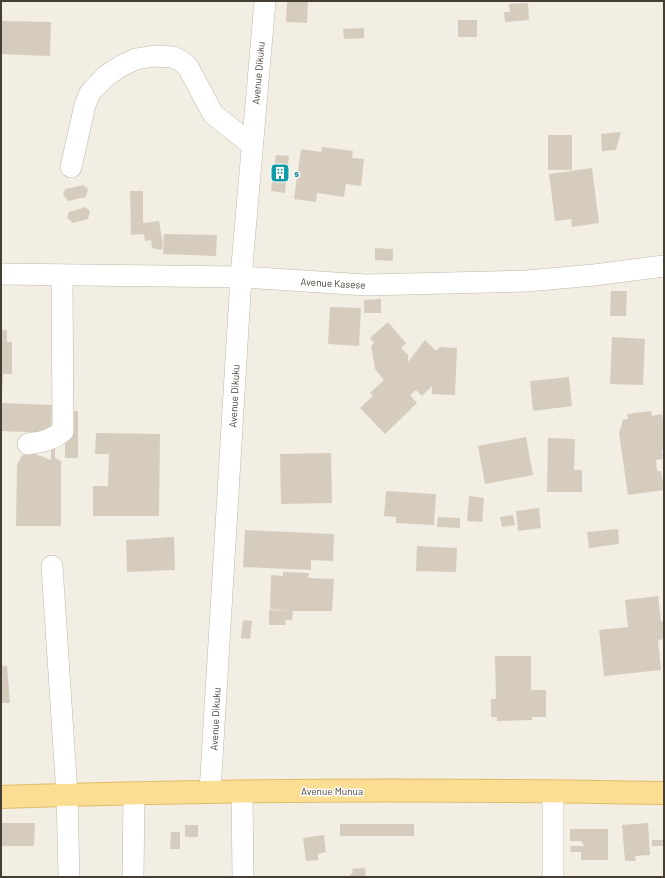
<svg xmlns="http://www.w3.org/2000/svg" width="665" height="878" font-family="Barlow,sans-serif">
  <rect width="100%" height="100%" fill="#f2eee4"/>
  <g fill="#d6ccbd">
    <polygon points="287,1 308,1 307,23 286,22"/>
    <polygon points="528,3 529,20 505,22 504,12 510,12 509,4"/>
    <rect x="458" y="20" width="19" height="17"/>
    <polygon points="1,21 51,22 50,56 1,54"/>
    <polygon points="364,28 364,38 344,39 343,29"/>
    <polygon points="621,132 616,150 602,151 601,134"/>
    <rect x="548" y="135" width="24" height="35"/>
    <polygon points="322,147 353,151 352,158 364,159 361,186 346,184 344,197 317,193 316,202 294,199 301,149 321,152"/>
    <polygon points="276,155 289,156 285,193 271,191"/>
    <polygon points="592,168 599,223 572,227 571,219 555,221 549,174"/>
    <polygon points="83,185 88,189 86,197 68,201 63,195 65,189"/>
    <polygon points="130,191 143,191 143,223 159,221 163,244 162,250 152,248 151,240 145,241 144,234 131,235"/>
    <polygon points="85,207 90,211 88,219 73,223 67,218 69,212"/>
    <polygon points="164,234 217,235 216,256 163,254"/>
    <polygon points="375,248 393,249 393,261 375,260"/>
    <polygon points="611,291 627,291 626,316 610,316"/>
    <polygon points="381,299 381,313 364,313 364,300"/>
    <polygon points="330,307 361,308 359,346 328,344"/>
    <polygon points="388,322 406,343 401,348 408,355 408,362 425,340 436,351 440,347 457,348 455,395 432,394 432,386 422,396 416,390 410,395 417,403 385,434 360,408 373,396 370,393 384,380 375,369 371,346 374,343 370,338"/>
    <polygon points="1,330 7,330 7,342 12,342 12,374 3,374 2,391 1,391"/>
    <polygon points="612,337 645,339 643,385 610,384"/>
    <polygon points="569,377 572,406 533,411 530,381"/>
    <polygon points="1,403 52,405 51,433 1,431"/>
    <rect x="65" y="411" width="13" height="47"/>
    <polygon points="651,411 652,416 662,414 664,427 664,450 662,450 663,459 656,460 657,471 661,471 664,490 628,495 619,433 623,420 628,419 627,414"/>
    <polygon points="96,433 160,434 159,516 93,516 93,486 108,486 109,454 95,454"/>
    <polygon points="526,437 533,475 485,484 478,446"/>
    <polygon points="548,438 575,439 574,470 582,470 582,492 547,492"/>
    <polygon points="51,445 55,445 55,458 61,461 61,526 16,526 17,465 22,455 35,454 51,460"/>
    <polygon points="331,453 332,503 281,504 280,454"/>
    <polygon points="386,491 436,494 434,525 396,523 396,517 384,516"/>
    <polygon points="469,496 484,498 482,522 467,521"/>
    <polygon points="539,508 541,528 518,531 516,511"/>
    <polygon points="513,515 515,525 502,527 500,517"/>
    <polygon points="438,517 460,518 460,528 437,527"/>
    <polygon points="618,529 619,544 589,548 587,532"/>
    <polygon points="245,530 334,534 333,561 311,560 311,570 243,567"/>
    <polygon points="174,537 175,570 127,572 126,540"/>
    <polygon points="417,546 457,548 456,572 416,571"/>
    <polygon points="283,572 309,573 308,578 334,579 332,611 293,611 292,620 286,620 285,625 269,625 269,610 289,611 270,609 271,575 283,576"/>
    <polygon points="658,596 661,621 664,621 664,639 658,640 661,670 604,676 599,630 628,627 625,600"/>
    <polygon points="243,620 252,621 250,639 241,638"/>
    <polygon points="495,656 531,656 531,690 546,690 546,717 532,717 532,720 497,721 497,717 491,717 491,699 496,699"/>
    <polygon points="1,666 7,666 10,703 1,703"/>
    <polygon points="1,823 35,823 34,846 1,846"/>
    <polygon points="648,823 650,855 635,856 636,861 625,861 622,825"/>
    <rect x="340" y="824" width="74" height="12"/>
    <rect x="185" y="825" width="13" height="12"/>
    <polygon points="570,829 608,829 608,860 581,860 581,852 570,852 571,846 584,846 581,841 570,841"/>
    <polygon points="171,832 180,832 180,849 170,849"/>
    <polygon points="324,835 326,852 318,854 318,860 306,861 303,838"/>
    <rect x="652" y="840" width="12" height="6"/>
    <polygon points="365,868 366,877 349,877 353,872 352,869"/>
  </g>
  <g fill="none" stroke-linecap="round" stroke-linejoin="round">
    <g stroke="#c0b8aa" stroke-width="22">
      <g id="minor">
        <polyline points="71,167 85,105 90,93 106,76 121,66 136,59 154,56 173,57 181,61 188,67 213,114 252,145"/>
        <polyline points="1,274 241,277 366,285 527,281 594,275 664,266"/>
        <path d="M28,444C42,442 52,440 63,431L62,275"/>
        <polyline points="52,566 67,795 69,877"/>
        <polyline points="553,791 553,877"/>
        <polyline points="210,792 241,277 265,1"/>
        <polyline points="242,792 243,877"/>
        <polyline points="133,877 134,793"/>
      </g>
    </g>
    <g stroke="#e0bb64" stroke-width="24">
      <path id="major" d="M1,797C222,789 443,789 664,793"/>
    </g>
    <use href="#minor" stroke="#fff" stroke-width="21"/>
    <use href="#major" stroke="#fbde94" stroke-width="22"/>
  </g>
  <defs>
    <g id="building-square" transform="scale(1)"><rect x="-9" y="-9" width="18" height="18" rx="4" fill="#0f9aa8" stroke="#fff"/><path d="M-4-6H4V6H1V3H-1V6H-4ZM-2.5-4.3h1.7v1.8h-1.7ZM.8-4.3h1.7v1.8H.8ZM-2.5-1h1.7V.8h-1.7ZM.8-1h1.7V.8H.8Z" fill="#fff"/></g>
  </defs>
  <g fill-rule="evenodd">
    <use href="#building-square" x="280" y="173"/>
  </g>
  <g text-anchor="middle" stroke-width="3" stroke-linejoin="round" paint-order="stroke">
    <g font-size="10" fill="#443e34" stroke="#fff">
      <text transform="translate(258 73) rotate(-85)" y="4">Avenue Dikuku</text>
      <text transform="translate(333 283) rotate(3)" y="4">Avenue Kasese</text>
      <text transform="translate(234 396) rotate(-87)" y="4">Avenue Dikuku</text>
      <text transform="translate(215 719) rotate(-87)" y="4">Avenue Dikuku</text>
      <text x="332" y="795">Avenue Munua</text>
    </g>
    <g font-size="10" font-weight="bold" fill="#0d838f" stroke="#fff" text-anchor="start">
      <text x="294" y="177">s</text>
    </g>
  </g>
  <rect width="665" height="878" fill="none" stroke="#443e34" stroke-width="4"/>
</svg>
